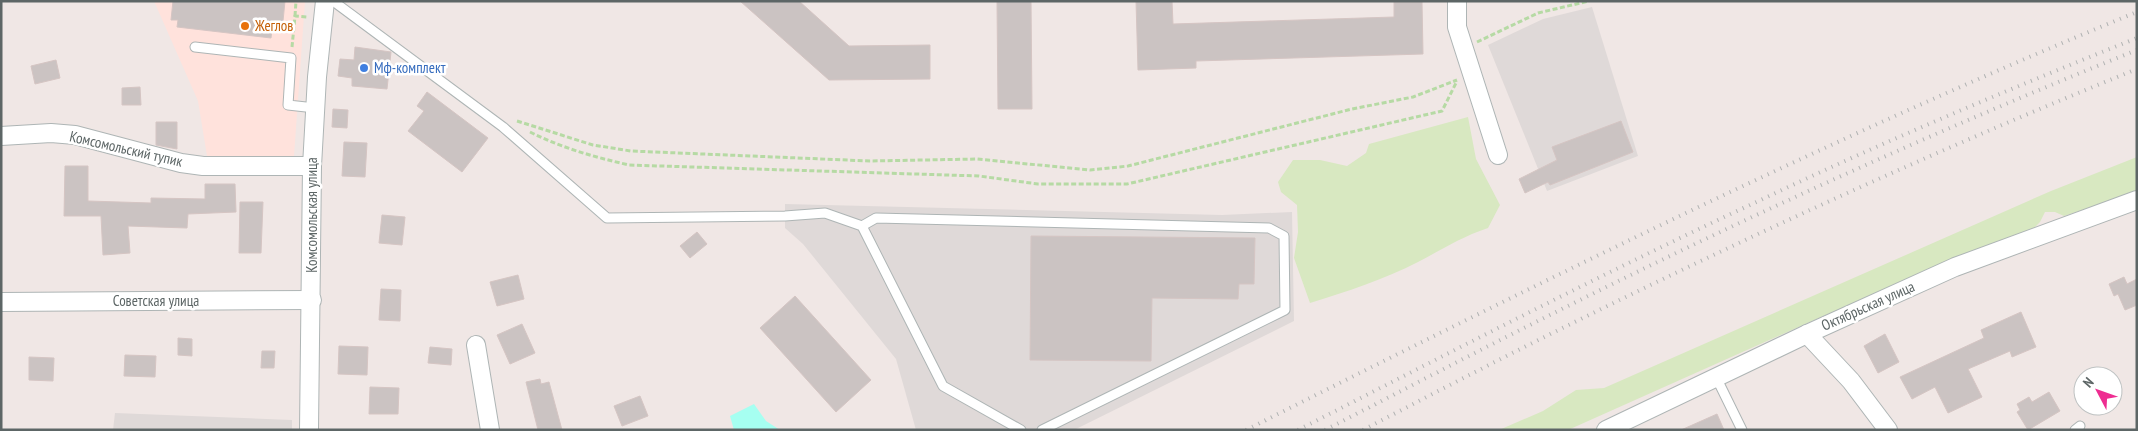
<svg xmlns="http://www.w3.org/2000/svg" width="2138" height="431" font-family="'PT Sans Narrow',sans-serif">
  <rect width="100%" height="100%" fill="#f0e7e5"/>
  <polygon fill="#ffe2dc" points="154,1 305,1 294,156 207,156 198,101"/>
  <g fill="#dfd9d8">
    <polygon points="1592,7 1638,156 1547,191 1488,45 1543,19"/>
    <polygon points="785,204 1222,215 1292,212 1294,321 1074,430 916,430 896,359 803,244 785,228"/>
    <polygon points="115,413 292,420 292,430 113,430"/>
  </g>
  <g fill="#d8e8c1">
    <path d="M1468,117L1476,159L1500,205L1488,228C1461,237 1443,249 1418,262C1385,279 1346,292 1310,303L1294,258L1298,232L1297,205L1281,192L1278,182L1293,160H1320L1347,166L1366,153L1369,144Z"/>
    <polygon points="2137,157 2137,192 2064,216 2055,212 2045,212 2040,222 2033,229 1821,317 1568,430 1499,430 1543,411 1576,390 1604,388 2051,191"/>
  </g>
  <polygon fill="#a6fff1" points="754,404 766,421 780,430 734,430 730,416"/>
  <g fill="#cbc3c2" stroke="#d5c5c3">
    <polygon points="173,1 285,1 282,31 272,30 271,38 177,27 178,20 171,20"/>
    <polygon points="740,1 799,1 849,46 930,45 930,79 829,80"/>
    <polygon points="997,1 1031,1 1032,109 998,109"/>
    <polygon points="1136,1 1172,1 1173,24 1394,17 1394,2 1422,2 1423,54 1196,61 1196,68 1138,70"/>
    <polygon points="355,47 391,52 387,89 352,86 352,78 338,76 340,59 354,60"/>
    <polygon points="56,60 60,78 35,84 31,66"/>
    <polygon points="140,87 141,105 122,105 122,88"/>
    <polygon points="427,92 488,138 462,172 408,131 424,111 417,106"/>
    <polygon points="333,109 348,110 347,128 332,127"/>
    <polygon points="1621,121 1633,152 1550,185 1548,182 1525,193 1519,179 1557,160 1552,147"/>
    <polygon points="156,122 177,122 177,149 156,145"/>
    <polygon points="344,142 367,143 365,177 342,176"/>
    <polygon points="65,166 88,166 88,201 151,203 151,198 205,199 205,184 235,184 236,212 188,214 187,228 128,226 130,253 103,255 101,216 64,216"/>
    <polygon points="240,202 263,202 261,253 239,253"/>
    <polygon points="382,215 405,217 402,245 379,243"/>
    <polygon points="697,232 707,244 690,258 680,246"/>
    <polygon points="1031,236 1255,238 1254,284 1239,284 1238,299 1152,298 1151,361 1030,360"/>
    <polygon points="518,275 524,299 497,306 490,282"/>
    <polygon points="2124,277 2127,284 2137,279 2137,305 2125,310 2118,294 2114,296 2109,284"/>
    <polygon points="381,289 401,290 400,321 379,320"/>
    <polygon points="795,296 871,380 836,412 760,328"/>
    <polygon points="2021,312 2036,347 2012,357 2010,351 1968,369 1982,397 1948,413 1935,387 1912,399 1900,377 1984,338 1981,330"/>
    <polygon points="522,324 535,353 510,364 497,335"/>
    <polygon points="1885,334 1899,362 1878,373 1864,346"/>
    <polygon points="178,338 192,339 192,356 178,355"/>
    <polygon points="339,346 368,347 367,375 338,374"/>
    <polygon points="430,347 452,349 451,365 428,363"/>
    <polygon points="262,351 275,351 274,368 261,368"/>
    <polygon points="125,355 156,356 155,377 124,376"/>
    <polygon points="29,357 54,358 53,381 29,380"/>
    <polygon points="540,379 541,384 549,382 562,430 538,430 526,382"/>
    <polygon points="370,387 399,388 398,414 369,414"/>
    <polygon points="2049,392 2060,411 2028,430 2017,412 2020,410 2017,404 2029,397 2032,402"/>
    <polygon points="640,396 648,416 622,426 614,406"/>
    <polygon points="1717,414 1724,430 1681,430"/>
  </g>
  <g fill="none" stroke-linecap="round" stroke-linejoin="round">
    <g stroke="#aeb5b5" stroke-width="11">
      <g id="lane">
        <polyline points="333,1 503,127 607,218 785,216 825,213 862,226 943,386 1021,430"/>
        <polyline points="195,47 291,58 288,105 315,108"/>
        <polyline points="862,226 876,218 1269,228 1284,236 1285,310 1042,430"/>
        <polyline points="1716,377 1742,430"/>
        <polyline points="2075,430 2080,426"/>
      </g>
    </g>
    <g stroke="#aeb5b5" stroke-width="20">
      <g id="street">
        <polyline points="1457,1 1457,27 1498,155"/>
        <polyline points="1,136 51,133 75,135 181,163 203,166 312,166"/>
        <polyline points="1,302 312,300"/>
        <polyline points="1807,334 1851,381 1888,430"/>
        <polyline points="476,345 490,430"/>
        <polyline points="309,430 312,166 317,77 325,1"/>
        <polyline points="1606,430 1807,334 1955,267 2137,200"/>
      </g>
    </g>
    <g stroke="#b6daa4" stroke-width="3" stroke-dasharray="5 2.5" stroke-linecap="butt">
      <polyline points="295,16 296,1"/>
      <polyline points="1477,42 1538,13 1589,1"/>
      <polyline points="292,47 295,16 307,17"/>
      <polyline points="517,121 593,145 631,151 870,161 977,159 1090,170 1128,166 1352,109 1413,97 1457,80"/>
      <path d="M530,132C562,148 594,157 629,165L979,176L1038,184H1127L1442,111L1457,81"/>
    </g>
    <use href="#lane" stroke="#fff" stroke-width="9"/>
    <use href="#street" stroke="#fff" stroke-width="18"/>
    <g stroke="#b0b2b2" stroke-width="4" stroke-dasharray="1 6" stroke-linecap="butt">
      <path d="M1246,430C1539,283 1833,136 2137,12"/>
      <path d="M1298,430C1453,351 1607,271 1765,198C1887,140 2012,88 2137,38"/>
      <path d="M1325,430C1409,387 1493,343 1578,301C1761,210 1947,126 2137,50"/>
      <path d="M1363,430C1438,391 1513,352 1589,315C1768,227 1951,144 2137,69"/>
    </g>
  </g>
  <circle fill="#e8710a" stroke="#fff" stroke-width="2" cx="245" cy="26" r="5"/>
  <circle fill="#3f7fe0" stroke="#fff" stroke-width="2" cx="364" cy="68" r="5"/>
  <g text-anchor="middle" stroke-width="5" stroke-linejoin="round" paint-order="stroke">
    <g font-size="15" fill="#c56008" stroke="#fff" text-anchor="start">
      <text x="255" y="31">Жеглов</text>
    </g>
    <g font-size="15" fill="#366cbe" stroke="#fff" text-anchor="start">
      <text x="374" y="73">Мф-комплект</text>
    </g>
    <g font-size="15" fill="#5d6666" stroke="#fff">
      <text transform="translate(126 149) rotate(13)" y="5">Комсомольский тупик</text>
      <text transform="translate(312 215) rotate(-90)" y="5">Комсомольская улица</text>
      <text x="156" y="306">Советская улица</text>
      <text transform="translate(1868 306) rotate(-24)" y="5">Октябрьская улица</text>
    </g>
  </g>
  <rect width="2138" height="431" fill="none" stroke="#5d6666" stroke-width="5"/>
  <g transform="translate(2098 391) rotate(311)"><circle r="24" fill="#ffffff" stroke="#bec2c2"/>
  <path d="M0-4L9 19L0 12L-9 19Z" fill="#ee2d91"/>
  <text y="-8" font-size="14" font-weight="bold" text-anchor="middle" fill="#5d6666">N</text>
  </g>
</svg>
